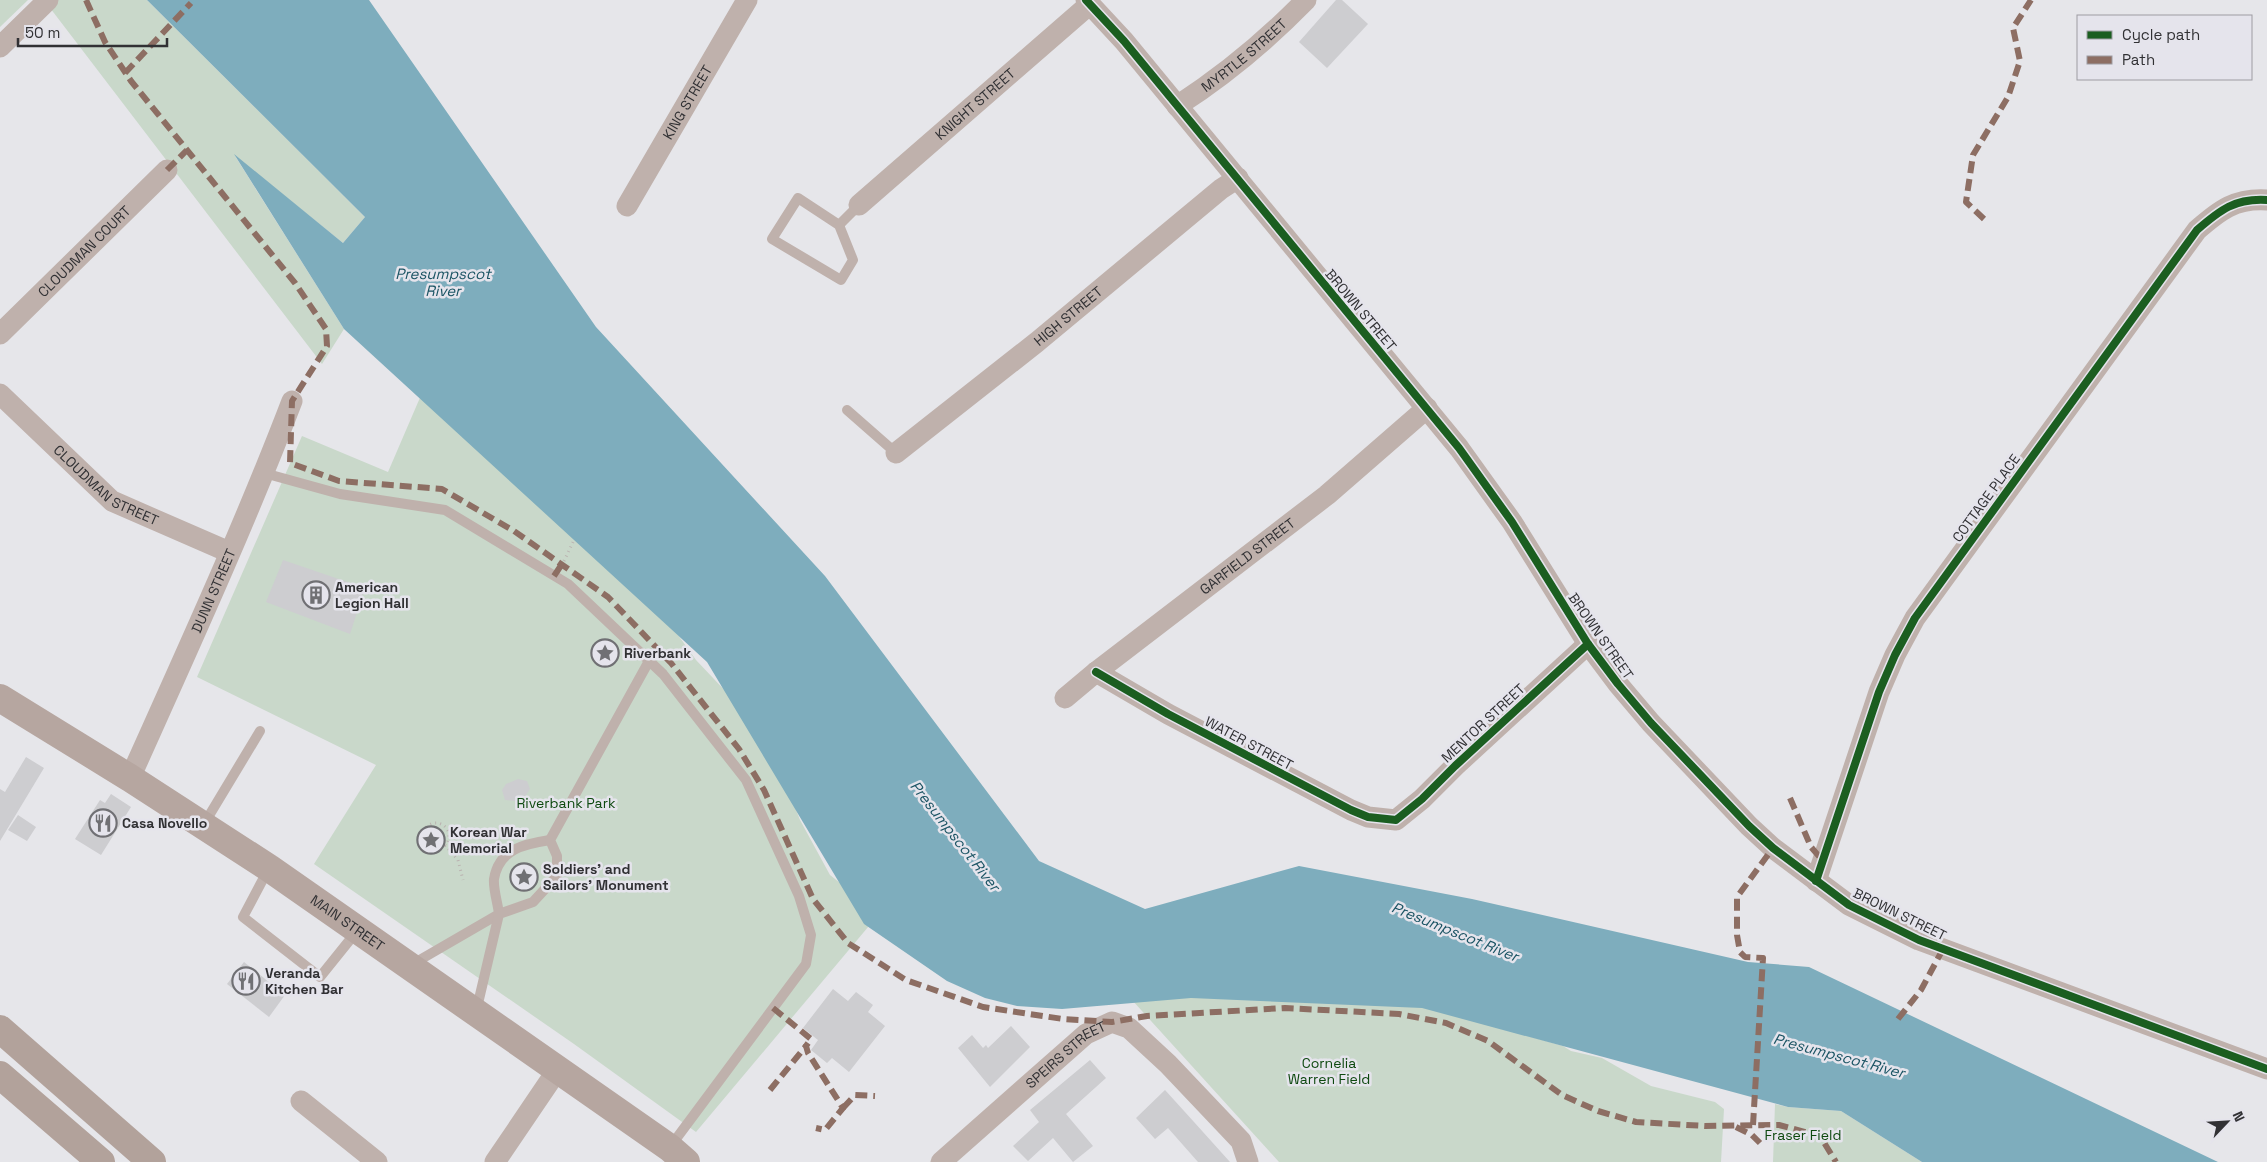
<svg xmlns="http://www.w3.org/2000/svg" width="2267" height="1162" font-family="'Space Grotesk',sans-serif">
  <rect width="100%" height="100%" fill="#e6e6ea"/>
  <g fill="#c9d8ca">
    <polygon points="0,0 28,0 0,27"/>
    <polygon points="44,0 147,0 365,217 343,243 235,156 344,329 322,364"/>
    <polygon points="425,386 668,621 696,660 731,697 775,756 800,820 830,875 879,914 696,1132 574,1044 314,864 376,765 197,677 302,436 388,472"/>
    <polygon points="1332,979 1563,1046 1571,1051 1602,1058 1651,1086 1715,1102 1724,1109 1721,1162 1279,1162 1132,1000"/>
    <polygon points="1775,1104 1788,1107 1841,1111 1922,1162 1773,1162"/>
  </g>
  <polygon fill="#7eadbd" points="147,0 369,0 596,327 825,576 1039,861 1145,909 1299,866 1472,899 1748,962 1809,967 2218,1162 1922,1162 1841,1111 1788,1107 1422,1008 1191,998 1062,1009 1017,1006 985,998 947,981 864,924 707,662 344,329 234,154 343,243 365,217"/>
  <g fill="#cdcdd0">
    <polygon points="1336,0 1342,0 1368,24 1327,68 1299,42"/>
    <polygon points="283,560 365,588 350,634 266,602"/>
    <polygon points="26,757 44,768 0,841 0,789 5,792"/>
    <polygon points="518,779 527,781 530,789 524,798 515,801 505,800 502,790 506,784"/>
    <polygon points="111,794 131,807 101,855 75,839 100,800 105,803"/>
    <polygon points="18,815 36,827 27,841 8,830"/>
    <polygon points="244,962 285,995 269,1017 227,984"/>
    <polygon points="833,989 848,1001 856,992 873,1005 868,1012 885,1026 849,1072 832,1058 827,1063 811,1050 818,1040 803,1028"/>
    <polygon points="1011,1026 1030,1047 990,1087 958,1048 972,1035 983,1048 986,1045 988,1048"/>
    <polygon points="1090,1060 1106,1078 1066,1114 1093,1146 1073,1162 1053,1138 1028,1161 1013,1146 1039,1122 1030,1110"/>
    <polygon points="1165,1090 1194,1122 1230,1162 1198,1162 1168,1128 1155,1139 1136,1118"/>
  </g>
  <g fill="none" stroke-linecap="round" stroke-linejoin="round">
    <g stroke="#bab2b0" stroke-width="3" stroke-dasharray="1 4" stroke-linecap="butt">
      <polyline points="564,561 574,540"/>
      <circle cx="436" cy="836" r="13"/>
      <polyline points="445,845 458,860 463,880"/>
    </g>
    <g stroke="#bfb1ac" stroke-width="10">
      <polyline points="839,225 853,260 841,280 772,239 798,198 839,225 859,205"/>
      <polyline points="847,410 896,453"/>
      <polyline points="264,473 340,494 445,510 568,584 663,674 746,780 799,896 811,935 806,964 670,1147"/>
      <polyline points="204,824 260,731"/>
      <polyline points="269,868 243,917 320,977 357,931"/>
      <path d="M411,965L499,914C498,904 493,889 494,879C499,849 524,844 550,840"/>
      <polyline points="476,1012 499,914 533,902 557,876 557,856 550,840 649,661"/>
    </g>
    <g stroke="#bfb1ac" stroke-width="21">
      <polyline points="1086,0 1124,41 1459,448 1512,522 1588,644 1618,684 1651,723 1749,826 1773,848 1849,905 1919,940 2267,1069"/>
      <polyline points="0,47 48,0"/>
      <path id="s1" d="M1177,106C1225,75 1267,40 1306,0"/>
      <path id="s2" d="M859,205L1090,4"/>
      <path id="s3" d="M627,206L747,0"/>
      <path id="s4" d="M0,334L167,170"/>
      <path id="s5" d="M0,394L112,501L229,552"/>
      <path id="s6" d="M896,453L1037,342L1221,189L1238,178"/>
      <polyline points="1096,672 1168,714 1351,810 1368,817 1396,820 1422,799 1455,766 1588,644"/>
      <path id="s7" d="M1065,698L1096,672L1327,495L1427,408"/>
      <path id="s8" d="M130,778C186,653 243,529 292,401"/>
      <path d="M1816,881L1879,692L1895,655L1915,618L2197,230C2220,210 2235,198 2267,200"/>
      <polyline points="301,1101 377,1162"/>
      <polyline points="495,1162 558,1069"/>
      <path id="s9" d="M941,1162L1086,1034L1112,1022L1129,1028L1168,1064L1241,1141L1248,1162"/>
    </g>
    <path stroke="#b6a6a0" stroke-width="28" id="s10" d="M0,698L130,778L269,868L670,1148L686,1162"/>
    <g stroke="#b2a29b" stroke-width="28">
      <polyline points="0,1029 152,1162"/>
      <polyline points="0,1075 101,1162"/>
    </g>
    <g stroke="#8d6e63" stroke-width="6" stroke-dasharray="12 6" stroke-linecap="butt">
      <polyline points="86,0 105,42 131,81 295,283 326,329 327,346 292,401 290,463 339,481 442,489 514,531 608,597 671,663 739,749 764,790 813,899 848,943 906,980 983,1007 1063,1019 1112,1022 1147,1016 1285,1008 1399,1014 1446,1023 1488,1041 1562,1095 1598,1111 1636,1122 1705,1126 1779,1125 1820,1136 1836,1162"/>
      <polyline points="125,73 191,3"/>
      <polyline points="167,170 187,150"/>
      <polyline points="1984,219 1966,202 1973,155 2008,97 2020,61 2013,28 2031,0"/>
      <polyline points="554,576 564,561"/>
      <polyline points="1790,798 1811,847 1823,861"/>
      <polyline points="773,1008 811,1039 806,1046 808,1053 843,1108 825,1130 816,1128"/>
      <polyline points="1898,1019 1921,990 1943,949"/>
      <polyline points="770,1090 806,1046"/>
      <polyline points="843,1108 855,1095 875,1096"/>
      <polyline points="1753,1125 1763,958 1745,957 1740,952 1737,935 1737,897 1773,848"/>
      <polyline points="1736,1127 1752,1135 1760,1143"/>
    </g>
    <g stroke="#e5e4ec" stroke-width="11">
      <g id="cycleway">
        <polyline points="1086,0 1124,41 1459,448 1512,522 1588,644 1618,684 1651,723 1749,826 1773,848 1849,905 1919,940 2267,1069"/>
        <polyline points="1096,672 1168,714 1351,810 1368,817 1396,820 1422,799 1455,766 1588,644"/>
        <path d="M1816,881L1879,692L1895,655L1915,618L2197,230C2220,210 2235,198 2267,200"/>
      </g>
    </g>
    <use href="#cycleway" stroke="#1b5e20" stroke-width="8"/>
  </g>
  <defs>
    <g id="building-ring" transform="scale(1.4375)"><circle r="9.5" fill="#e5e4ec" stroke="#707074" stroke-width="1.5"/><path d="M-4-6H4V6H1V3H-1V6H-4ZM-2.5-4.3h1.7v1.8h-1.7ZM.8-4.3h1.7v1.8H.8ZM-2.5-1h1.7V.8h-1.7ZM.8-1h1.7V.8H.8Z" fill="#707074"/></g>
    <g id="sight-ring" transform="scale(1.4375)"><circle r="9.5" fill="#e5e4ec" stroke="#707074" stroke-width="1.5"/><path d="M0-6L1.8-2.2L6-1.7L2.9 1.2L3.7 5.4L0 3.3L-3.7 5.4L-2.9 1.2L-6-1.7L-1.8-2.2Z" fill="#707074"/></g>
    <g id="restaurant-ring" transform="scale(1.4375)"><circle r="9.5" fill="#e5e4ec" stroke="#707074" stroke-width="1.5"/><path d="M-5-6h1v4h1v-4h1v4h1v-4h1v5L-1.5 .5V6h-2V.5L-5-1ZM5-6V6H3V1.5H1.5Q1.5-4 5-6Z" fill="#707074"/></g>
  </defs>
  <g fill-rule="evenodd">
    <use href="#building-ring" x="316" y="595"/>
    <use href="#sight-ring" x="605" y="653"/>
    <use href="#restaurant-ring" x="103" y="823"/>
    <use href="#sight-ring" x="431" y="840"/>
    <use href="#sight-ring" x="524" y="877"/>
    <use href="#restaurant-ring" x="246" y="981"/>
  </g>
  <g text-anchor="middle" stroke-width="5" stroke-linejoin="round" paint-order="stroke">
    <g font-size="14" fill="#313134" stroke="#e5e4ec">
      <text dy="5" stroke="none"><textPath href="#s1" startOffset="84">MYRTLE STREET</textPath></text>
      <text dy="5" stroke="none"><textPath href="#s3" startOffset="120">KING STREET</textPath></text>
      <text dy="5" stroke="none"><textPath href="#s2" startOffset="154">KNIGHT STREET</textPath></text>
      <text dy="5" stroke="none"><textPath href="#s4" startOffset="118">CLOUDMAN COURT</textPath></text>
      <text transform="translate(1361 310) rotate(50)" y="5">BROWN STREET</text>
      <text dy="5" stroke="none"><textPath href="#s6" startOffset="220">HIGH STREET</textPath></text>
      <text dy="5" stroke="none"><textPath href="#s5" startOffset="141">CLOUDMAN STREET</textPath></text>
      <text transform="translate(1986 498) rotate(-54)" y="5">COTTAGE PLACE</text>
      <text dy="5" stroke="none"><textPath href="#s7" startOffset="231">GARFIELD STREET</textPath></text>
      <text dy="5" stroke="none"><textPath href="#s8" startOffset="205">DUNN STREET</textPath></text>
      <text transform="translate(1601 636) rotate(55)" y="5">BROWN STREET</text>
      <text transform="translate(1483 723) rotate(-43)" y="5">MENTOR STREET</text>
      <text transform="translate(1249 743) rotate(28)" y="5">WATER STREET</text>
      <text transform="translate(1900 914) rotate(26)" y="5">BROWN STREET</text>
      <text dy="5" stroke="none"><textPath href="#s10" startOffset="414">MAIN STREET</textPath></text>
      <text dy="5" stroke="none"><textPath href="#s9" startOffset="165">SPEIRS STREET</textPath></text>
    </g>
    <g font-size="14" font-weight="bold" fill="#313134" stroke="#e5e4ec" text-anchor="start">
      <text x="335" y="592">American<tspan x="335" dy="16">Legion Hall</tspan></text>
      <text x="624" y="658">Riverbank</text>
      <text x="122" y="828">Casa Novello</text>
      <text x="450" y="837">Korean War<tspan x="450" dy="16">Memorial</tspan></text>
      <text x="543" y="874">Soldiers' and<tspan x="543" dy="16">Sailors' Monument</tspan></text>
      <text x="265" y="978">Veranda<tspan x="265" dy="16">Kitchen Bar</tspan></text>
    </g>
    <g font-size="14" fill="#0e4910" stroke="#e5e4ec">
      <text x="566" y="808">Riverbank Park</text>
      <text x="1329" y="1068">Cornelia<tspan x="1329" dy="16">Warren Field</tspan></text>
      <text x="1803" y="1140">Fraser Field</text>
    </g>
    <g font-size="15" font-style="italic" fill="#1b5464" stroke="#e5e4ec">
      <text x="443" y="279">Presumpscot<tspan x="443" dy="17">River</tspan></text>
      <text transform="translate(955 836) rotate(52)" y="5">Presumpscot River</text>
      <text transform="translate(1455 932) rotate(22)" y="5">Presumpscot River</text>
      <text transform="translate(1839 1056) rotate(15)" y="5">Presumpscot River</text>
    </g>
  </g>
  <rect x="2077" y="15" width="175" height="65" fill="#e5e4ec" stroke="#9d9ca2"/>
  <rect x="2087" y="31" width="25" height="8" fill="#1b5e20" stroke="#9d9ca2"/>
  <text x="2122" y="40" font-size="15" fill="#313134">Cycle path</text>
  <rect x="2087" y="56" width="25" height="8" fill="#8d6e63" stroke="#9d9ca2"/>
  <text x="2122" y="65" font-size="15" fill="#313134">Path</text>
  <g transform="translate(2227 1122) rotate(65)" stroke="#e5e4ec" stroke-width="4" paint-order="stroke">
  <path d="M0-4L9 19L0 12L-9 19Z" fill="#313134"/>
  <text y="-8" font-size="14" font-weight="bold" text-anchor="middle" fill="#313134">N</text>
  </g>
  <path d="M18 38v8h149v-8" fill="none" stroke="#313134" stroke-width="2.5"/>
  <text x="25" y="38" font-size="15" fill="#313134" stroke="#e5e4ec" stroke-width="4" paint-order="stroke">50 m</text>
</svg>
